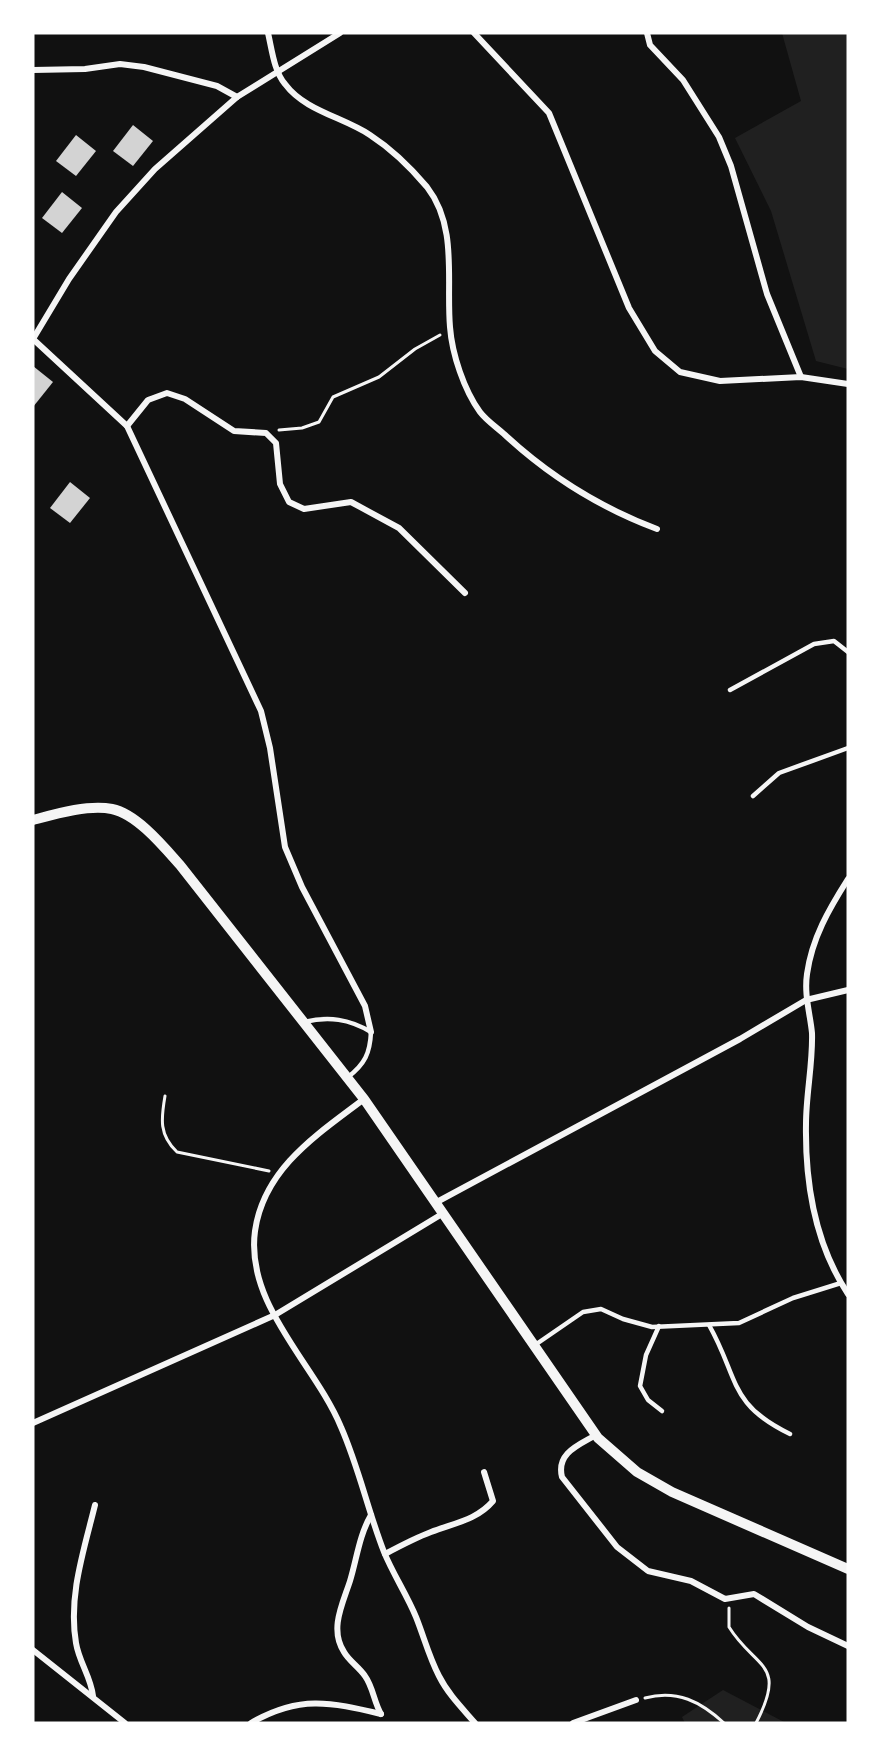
<svg xmlns="http://www.w3.org/2000/svg" width="881" height="1756" font-family="Montserrat,sans-serif">
  <rect width="100%" height="100%" fill="#111"/>
  <g fill="#202020">
    <polygon points="782,33 848,33 848,369 816,361 771,211 735,138 801,101"/>
    <polygon points="723,1690 786,1723 685,1723 682,1717"/>
  </g>
  <g fill="#d3d3d3">
    <polygon points="133,125 153,141 133,166 113,151"/>
    <polygon points="76,135 96,151 76,176 56,161"/>
    <polygon points="62,192 82,208 62,233 42,218"/>
    <polygon points="33,366 53,382 33,407"/>
    <polygon points="70,482 90,498 70,523 50,508"/>
  </g>
  <g fill="none" stroke-linecap="round" stroke-linejoin="round">
    <g stroke="#f5f5f5" stroke-width="3">
      <polyline points="279,430 302,428 319,422 333,397 379,377 415,349 440,335"/>
      <path d="M165,1096C161,1119 159,1135 177,1152L269,1171"/>
      <path d="M729,1608V1627C755,1669 788,1662 756,1723"/>
      <path d="M645,1698C677,1689 701,1702 724,1723"/>
    </g>
    <g stroke="#f5f5f5" stroke-width="4.5">
      <polyline points="730,690 814,644 834,641 848,652"/>
      <polyline points="753,796 779,773 848,748"/>
      <path d="M304,1022C329,1016 349,1019 371,1032C370,1053 365,1064 348,1077"/>
      <path d="M709,1325C739,1378 728,1404 790,1434"/>
      <polyline points="659,1326 646,1355 640,1386 648,1400 662,1411"/>
      <polyline points="535,1345 583,1312 601,1309 623,1319 652,1327 739,1323 793,1298 841,1283"/>
    </g>
    <g stroke="#f5f5f5" stroke-width="6">
      <path d="M268,33C272,50 274,71 285,84C305,111 343,117 370,135C390,148 411,168 427,187C458,227 446,280 450,327C452,354 464,390 480,412C486,420 496,427 504,434C548,475 601,508 657,529"/>
      <polyline points="474,33 549,113 629,308 655,351 680,372 720,381 801,377 848,384"/>
      <polyline points="647,33 650,45 683,80 719,137 731,166 767,294 801,377"/>
      <polyline points="33,70 85,69 120,64 144,67 217,86 237,97"/>
      <polyline points="33,339 127,426 261,711 270,748 285,847 302,887 365,1006 371,1032"/>
      <polyline points="33,339 69,279 116,212 155,169 237,97 340,33"/>
      <polyline points="127,426 148,400 167,393 185,399 234,431 266,433 276,443 280,484 289,502 304,509 351,502 399,528 465,593"/>
      <path d="M848,879C829,909 812,938 807,974C804,995 810,1013 812,1033C813,1063 806,1094 806,1124C805,1184 815,1244 848,1294"/>
      <path d="M364,1099C318,1134 264,1168 255,1231C245,1305 315,1364 341,1427C359,1468 368,1511 384,1552C393,1574 407,1595 416,1617C424,1637 429,1657 439,1676C448,1694 462,1708 475,1723"/>
      <polyline points="435,1203 740,1039 806,1000 848,990"/>
      <polyline points="33,1423 275,1315 442,1214"/>
      <path d="M596,1435C579,1445 556,1453 562,1477L617,1547L648,1571L691,1581L725,1599L754,1594L808,1627L848,1646"/>
      <path d="M371,1515C359,1536 357,1558 350,1581C343,1603 329,1629 344,1652C349,1661 359,1667 365,1676C373,1687 374,1702 381,1714"/>
      <path d="M385,1554C400,1546 415,1538 431,1532C454,1523 477,1520 493,1501L484,1472"/>
      <polyline points="33,1650 125,1723"/>
      <path d="M93,1696C91,1677 79,1662 76,1643C68,1596 84,1550 95,1505"/>
      <path d="M251,1723C299,1695 330,1702 381,1714"/>
      <polyline points="573,1723 636,1700"/>
    </g>
    <path stroke="#f5f5f5" stroke-width="10" d="M33,820C55,814 89,804 112,809C137,814 164,847 180,865L364,1099L598,1438L637,1472L672,1492L848,1569"/>
  </g>
  <rect width="881" height="1756" fill="none" stroke="#ffffff" stroke-width="69"/>
</svg>
